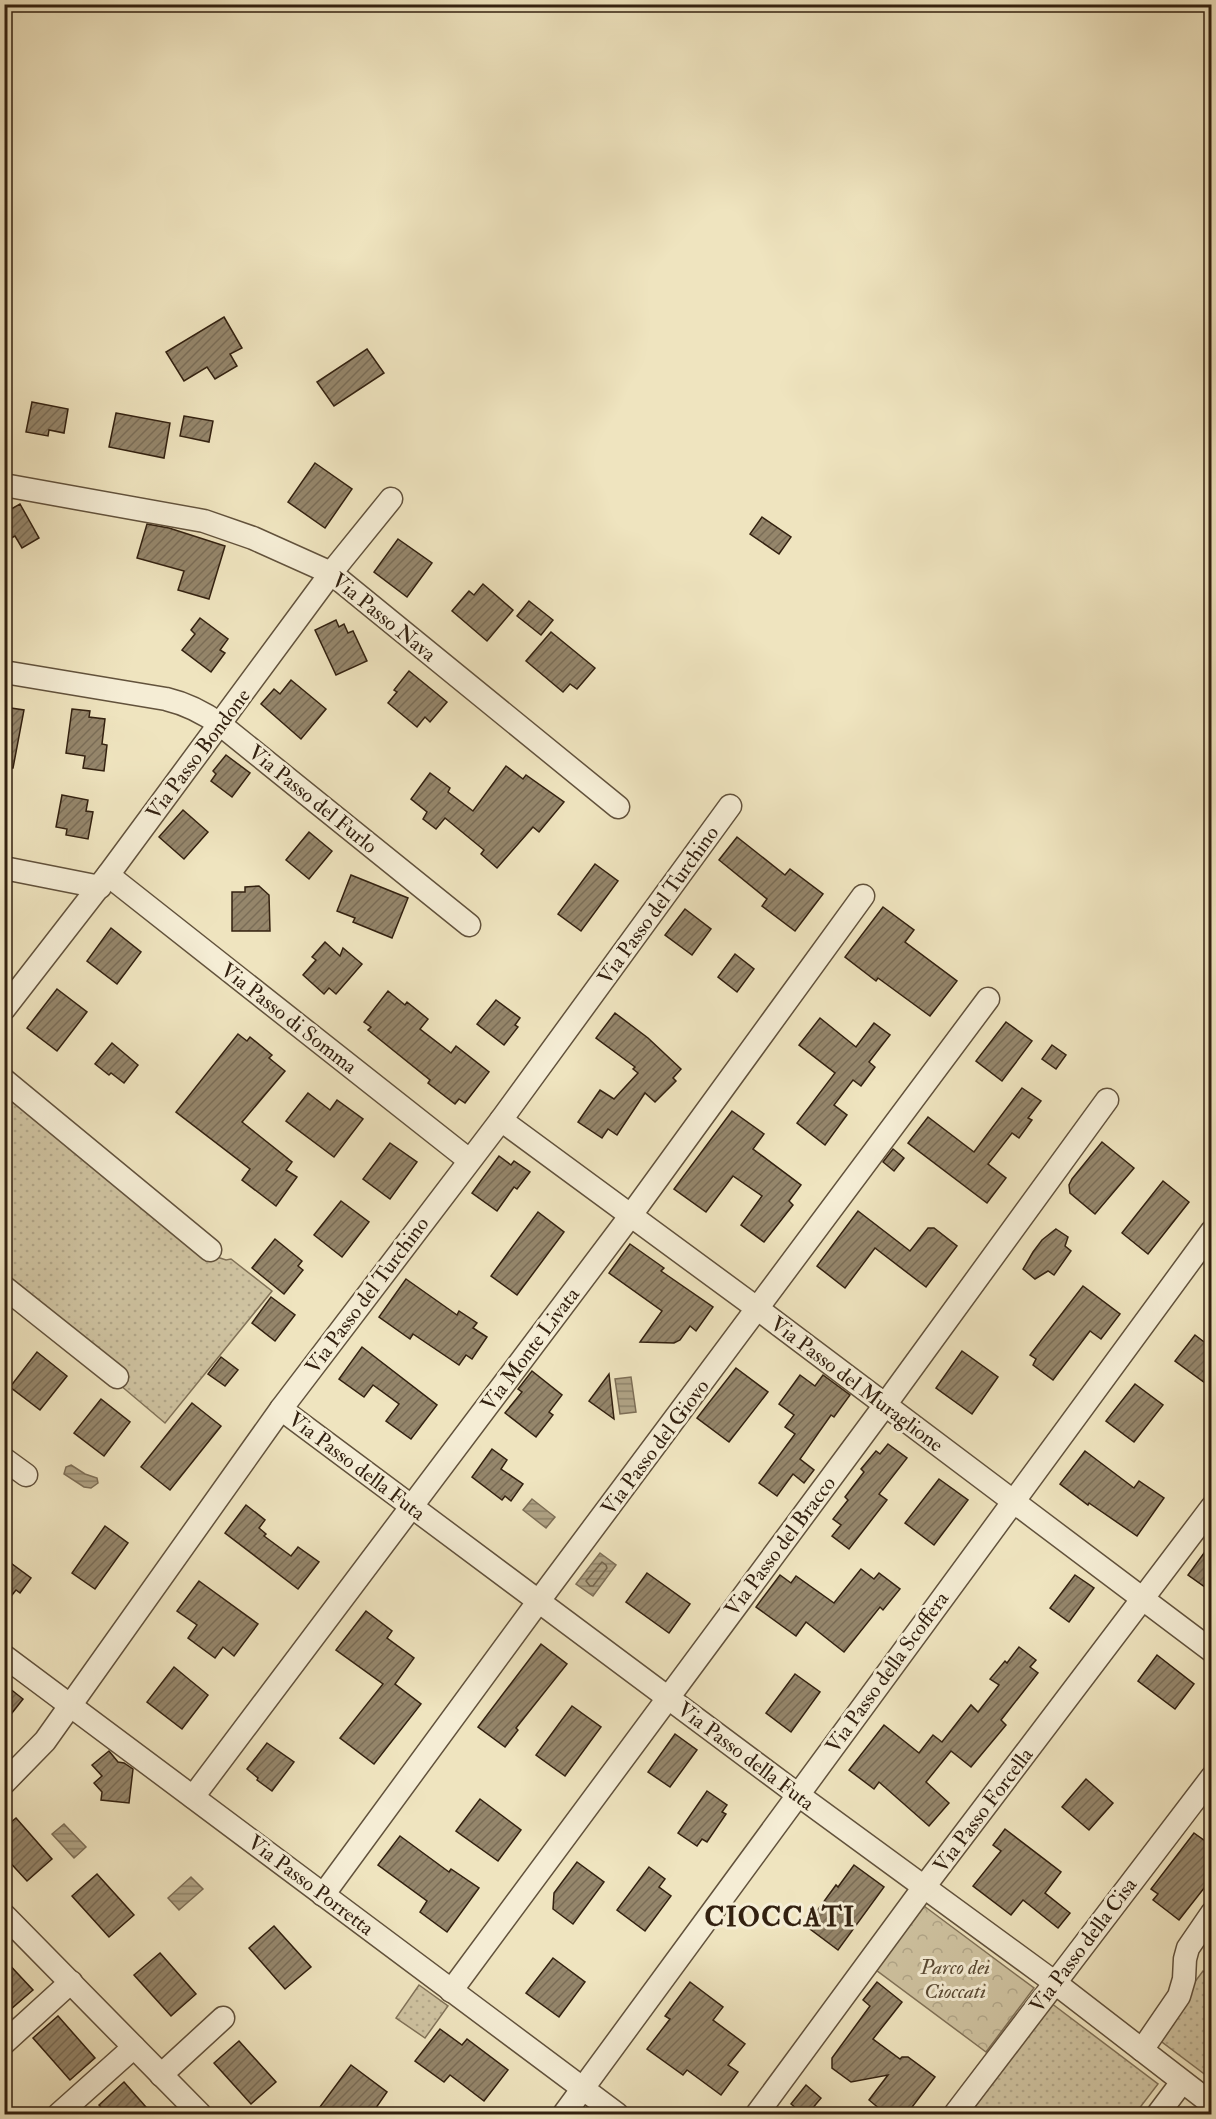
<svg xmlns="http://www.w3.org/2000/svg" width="1216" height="2119" font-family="'IM FELL Double Pica',serif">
  <defs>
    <pattern id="grass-dots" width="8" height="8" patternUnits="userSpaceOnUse" patternTransform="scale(1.5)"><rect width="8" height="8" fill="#cfc3a1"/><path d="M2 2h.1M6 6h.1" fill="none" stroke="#b2a78a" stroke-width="1.8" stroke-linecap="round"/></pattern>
    <pattern id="forest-crowns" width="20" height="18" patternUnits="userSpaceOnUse" patternTransform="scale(1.5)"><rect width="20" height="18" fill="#cfc3a1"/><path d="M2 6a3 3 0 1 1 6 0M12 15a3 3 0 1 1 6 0" fill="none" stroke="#b2a78a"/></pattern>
    <pattern id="water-rules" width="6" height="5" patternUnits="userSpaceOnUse" patternTransform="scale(1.5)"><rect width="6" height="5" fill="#afa284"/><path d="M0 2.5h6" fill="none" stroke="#8f846b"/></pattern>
    <pattern id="building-hatch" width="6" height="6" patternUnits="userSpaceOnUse" patternTransform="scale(1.5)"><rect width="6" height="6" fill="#95866b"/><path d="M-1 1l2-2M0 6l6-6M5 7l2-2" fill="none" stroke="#7a6d57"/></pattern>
  </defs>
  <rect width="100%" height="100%" fill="#efe4bf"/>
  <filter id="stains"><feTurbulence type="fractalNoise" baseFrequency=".00333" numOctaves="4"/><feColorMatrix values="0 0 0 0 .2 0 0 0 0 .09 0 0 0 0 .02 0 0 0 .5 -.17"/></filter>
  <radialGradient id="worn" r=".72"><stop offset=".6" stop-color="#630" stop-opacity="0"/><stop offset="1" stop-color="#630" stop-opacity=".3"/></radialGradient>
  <g fill="url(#grass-dots)" stroke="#817258" stroke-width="1.5">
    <polygon points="4,1082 214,1256 226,1260 231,1259 272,1291 165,1423 120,1385 5,1277"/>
    <polygon points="1203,1971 1211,1977 1211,2079 1154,2036"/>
    <polygon points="419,1985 448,2006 425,2038 396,2018"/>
    <polygon points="1051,2003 1158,2084 1135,2114 967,2114"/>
  </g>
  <polygon fill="url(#forest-crowns)" stroke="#817258" stroke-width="1.5" points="924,1906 1034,1988 986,2052 876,1970"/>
  <g fill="url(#water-rules)" stroke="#7d6e56" stroke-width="1.5">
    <polygon points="631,1377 636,1412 620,1414 615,1379"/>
    <polygon points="71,1465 85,1474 97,1478 98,1483 91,1488 84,1487 64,1474 66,1467"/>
    <polygon points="532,1499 555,1517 546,1528 523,1510"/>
    <polygon points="600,1553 616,1565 593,1596 576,1584"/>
    <polygon points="64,1824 86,1847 74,1858 52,1834"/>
    <polygon points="191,1877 203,1889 179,1910 168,1898"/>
  </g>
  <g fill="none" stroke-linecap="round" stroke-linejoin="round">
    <polygon stroke="#71624a" stroke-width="1.5" points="602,1562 606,1565 607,1568 593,1586 590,1586 586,1581"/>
  </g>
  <g fill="url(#building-hatch)" stroke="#332110" stroke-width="1.5">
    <polygon points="224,317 242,348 230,354 237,366 215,379 207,367 184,381 166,352"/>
    <polygon points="367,349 384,373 334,406 317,382"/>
    <polygon points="32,402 68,409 64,433 49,430 48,436 26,432"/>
    <polygon points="116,413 170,423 164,458 109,447"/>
    <polygon points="184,416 213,421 209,442 180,436"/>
    <polygon points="315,463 352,489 325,528 288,502"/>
    <polygon points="20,504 39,538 22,548 15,536 4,542 4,513"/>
    <polygon points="762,517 791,537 779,554 750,534"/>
    <polygon points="147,524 169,528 225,546 209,599 178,590 184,571 137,558"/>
    <polygon points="398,539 432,563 407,597 374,572"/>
    <polygon points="483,584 513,610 487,641 452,611 469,591 474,595"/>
    <polygon points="529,601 553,620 541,635 517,616"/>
    <polygon points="200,618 228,639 220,650 225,653 211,672 182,650 195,634 191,630"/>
    <polygon points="336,620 339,627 344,624 348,633 353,631 367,661 336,675 315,630"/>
    <polygon points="551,632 595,668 577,689 570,684 563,692 526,661"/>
    <polygon points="409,671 447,702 430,722 425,717 417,727 388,703 397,692 394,690"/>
    <polygon points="291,680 326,709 301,739 261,704 274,689 280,694"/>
    <polygon points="4,707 24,710 13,768 4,768"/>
    <polygon points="72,709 90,711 89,717 105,719 102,744 107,745 104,771 83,768 85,756 66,753"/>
    <polygon points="226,755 250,773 232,797 211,781 216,774 213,771"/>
    <polygon points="506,766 523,779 526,775 564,802 539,832 533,827 497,868 481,854 484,850 445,818 436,829 423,819 427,812 411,799 430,773 450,788 448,792 473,811"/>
    <polygon points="62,795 88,800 86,811 93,812 88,839 66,835 67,829 56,827"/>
    <polygon points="183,810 208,832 184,859 159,837"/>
    <polygon points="309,832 332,851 309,879 286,860"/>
    <polygon points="737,837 785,875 790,869 823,894 795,931 762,906 767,899 719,860"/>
    <polygon points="595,864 618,881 581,931 558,914"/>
    <polygon points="351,875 408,898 392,938 353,922 355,918 337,911"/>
    <polygon points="259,886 269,895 270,931 232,931 232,892 245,892 245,887"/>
    <polygon points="883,907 914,930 905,942 957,981 930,1016 878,978 876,981 845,957"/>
    <polygon points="685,909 711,929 692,955 665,935"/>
    <polygon points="111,928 141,952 117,984 87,961"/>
    <polygon points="325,942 340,956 343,948 362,964 336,994 329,988 324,994 303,975 316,960 312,957"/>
    <polygon points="735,954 754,969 737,992 718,977"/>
    <polygon points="57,989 87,1012 57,1051 27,1028"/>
    <polygon points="388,991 405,1005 407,1002 428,1019 420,1029 451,1053 456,1046 489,1072 465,1103 459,1099 455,1104 428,1083 430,1080 368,1030 371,1027 364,1022"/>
    <polygon points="496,1000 520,1018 515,1025 518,1027 504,1045 477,1024"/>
    <polygon points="615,1013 648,1038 681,1069 673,1078 676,1081 655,1102 645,1093 617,1135 608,1129 602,1138 578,1122 600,1090 614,1099 638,1073 633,1069 635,1067 596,1038"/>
    <polygon points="820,1018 856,1047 874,1023 890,1035 869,1062 875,1067 861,1086 853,1080 834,1105 847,1115 825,1145 797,1123 835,1073 799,1045"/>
    <polygon points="1006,1022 1032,1041 1002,1081 976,1061"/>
    <polygon points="238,1034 247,1041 250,1037 272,1055 269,1058 285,1071 242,1122 292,1162 286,1170 297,1177 276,1206 242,1180 250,1169 176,1112"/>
    <polygon points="112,1043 138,1065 124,1083 111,1073 109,1075 95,1064"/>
    <polygon points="1052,1045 1066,1055 1056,1069 1042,1059"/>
    <polygon points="1022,1088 1041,1101 1028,1118 1032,1120 1019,1138 1012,1133 988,1164 1006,1178 987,1203 908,1143 928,1117 974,1152"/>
    <polygon points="308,1093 330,1110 337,1100 363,1119 334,1157 286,1121"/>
    <polygon points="732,1111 764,1134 753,1149 801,1185 789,1201 793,1205 764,1242 741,1225 762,1196 733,1176 706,1212 674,1189"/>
    <polygon points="1102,1142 1134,1168 1095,1214 1070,1193 1069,1185 1072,1179"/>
    <polygon points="390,1143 417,1162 390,1199 363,1179"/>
    <polygon points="893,1149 904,1158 894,1171 883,1162"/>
    <polygon points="499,1156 511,1165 514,1161 530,1172 517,1189 514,1187 497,1211 472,1193"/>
    <polygon points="1163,1181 1189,1202 1148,1254 1122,1233"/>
    <polygon points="341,1201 369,1222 342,1257 314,1235"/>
    <polygon points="858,1211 910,1251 928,1228 934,1228 957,1246 926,1287 875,1248 845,1288 817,1266"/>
    <polygon points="538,1212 564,1232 517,1295 491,1276"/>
    <polygon points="1056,1229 1068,1237 1065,1246 1071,1251 1054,1275 1048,1271 1035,1279 1023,1269 1033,1252 1042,1240"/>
    <polygon points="275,1239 302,1261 298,1266 303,1270 284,1294 252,1268"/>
    <polygon points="630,1244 664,1268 661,1271 713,1307 696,1331 690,1326 680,1340 674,1343 640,1342 662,1311 609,1273"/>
    <polygon points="406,1279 457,1315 459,1311 477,1323 473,1328 487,1337 472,1359 466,1355 459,1365 413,1334 410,1339 379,1317"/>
    <polygon points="1083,1286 1120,1314 1101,1339 1090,1331 1053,1380 1033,1365 1036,1359 1030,1355"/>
    <polygon points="271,1297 295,1315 275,1341 252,1323"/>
    <polygon points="1195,1335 1212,1348 1212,1388 1175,1361"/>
    <polygon points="362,1347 437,1405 411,1439 386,1421 399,1404 373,1385 364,1397 339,1379"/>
    <polygon points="962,1351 998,1377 972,1414 936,1388"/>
    <polygon points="37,1352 67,1376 40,1410 10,1387"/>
    <polygon points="221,1357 238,1370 225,1386 208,1374"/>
    <polygon points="736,1368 768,1392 729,1442 697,1418"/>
    <polygon points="532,1371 562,1395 549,1412 553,1415 536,1437 505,1413 522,1392 518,1389"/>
    <polygon points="609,1374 614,1419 589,1401"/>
    <polygon points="800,1375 815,1386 823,1375 850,1395 834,1417 831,1415 800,1459 814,1470 804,1483 793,1474 777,1496 759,1483 795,1434 785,1427 794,1415 779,1404"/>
    <polygon points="1135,1384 1163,1405 1134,1442 1106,1421"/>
    <polygon points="101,1399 130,1422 104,1456 74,1433"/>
    <polygon points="192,1403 221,1426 170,1490 141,1467"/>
    <polygon points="888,1444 907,1458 879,1494 887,1500 849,1549 832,1536 841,1525 833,1519 848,1500 845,1497 864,1472 861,1469 876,1451 880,1454"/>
    <polygon points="492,1449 507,1460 501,1469 523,1484 511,1501 505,1496 502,1500 472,1477"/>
    <polygon points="1085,1451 1134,1488 1139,1481 1164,1498 1137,1536 1089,1503 1088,1505 1060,1484"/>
    <polygon points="939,1479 968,1500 934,1545 905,1523"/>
    <polygon points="246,1505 265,1520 259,1528 266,1534 264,1536 291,1556 298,1547 319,1562 298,1589 225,1533"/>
    <polygon points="105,1526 128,1543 95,1589 72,1573"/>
    <polygon points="1212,1542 1212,1592 1188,1575"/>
    <polygon points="4,1558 31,1578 20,1593 16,1590 4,1605"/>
    <polygon points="861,1569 874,1579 879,1573 900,1589 883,1610 880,1607 844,1652 806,1622 796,1636 756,1607 780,1575 791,1583 796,1576 834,1603"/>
    <polygon points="647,1573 690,1604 669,1633 626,1602"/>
    <polygon points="1075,1575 1094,1588 1069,1622 1050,1608"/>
    <polygon points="199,1581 258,1624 234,1656 223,1647 215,1658 188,1638 197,1625 177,1611"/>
    <polygon points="366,1611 392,1631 387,1638 414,1658 395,1684 421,1704 374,1764 340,1738 383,1684 336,1650"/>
    <polygon points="541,1644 567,1664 516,1728 518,1730 505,1747 478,1727"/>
    <polygon points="1019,1647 1036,1660 1030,1667 1038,1673 1001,1720 1006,1725 971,1767 951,1751 926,1782 949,1803 929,1826 879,1782 874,1789 849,1770 884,1725 919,1753 933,1735 942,1742 971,1705 978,1712 999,1685 990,1679 1005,1661 1007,1663"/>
    <polygon points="1157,1655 1194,1684 1175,1709 1138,1681"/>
    <polygon points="174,1667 208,1695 182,1729 147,1702"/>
    <polygon points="795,1674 820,1692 791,1732 766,1713"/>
    <polygon points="4,1684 23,1699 4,1723"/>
    <polygon points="572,1706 601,1727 565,1776 536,1755"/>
    <polygon points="675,1734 697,1750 670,1787 648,1772"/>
    <polygon points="267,1743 294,1762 272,1791 257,1780 258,1778 247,1769"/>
    <polygon points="109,1751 118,1762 124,1763 133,1769 129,1803 101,1800 102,1792 94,1783 102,1776 92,1765"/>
    <polygon points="1086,1779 1113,1803 1089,1830 1062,1807"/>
    <polygon points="707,1791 727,1805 722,1812 726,1814 707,1842 702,1839 697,1846 678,1833"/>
    <polygon points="480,1799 521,1830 498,1861 456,1831"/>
    <polygon points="16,1818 52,1859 27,1881 4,1856 4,1828"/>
    <polygon points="1005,1829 1061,1872 1045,1893 1070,1913 1058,1928 1023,1900 1011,1915 973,1886 1001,1851 993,1845"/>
    <polygon points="1194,1833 1212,1846 1212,1878 1179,1920 1153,1900 1158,1894 1151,1889"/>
    <polygon points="400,1836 449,1872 451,1869 479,1888 447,1932 420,1912 427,1901 378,1865"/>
    <polygon points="577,1862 604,1882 573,1924 553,1909 554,1893"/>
    <polygon points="854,1865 884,1887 838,1950 806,1926 836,1885 838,1887"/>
    <polygon points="649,1867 665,1879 659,1887 671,1896 645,1931 617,1910"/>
    <polygon points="97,1874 134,1915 109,1937 72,1896"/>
    <polygon points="274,1926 311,1967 285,1989 249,1948"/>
    <polygon points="160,1953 196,1994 171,2016 134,1975"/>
    <polygon points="553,1958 585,1982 559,2017 526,1993"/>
    <polygon points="4,1959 33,1990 4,2015"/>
    <polygon points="690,1982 723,2007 713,2020 745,2044 728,2065 738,2072 721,2095 687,2070 683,2075 647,2049 670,2019 665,2016"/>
    <polygon points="877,1982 902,2002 873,2039 900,2059 902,2057 908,2057 935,2077 906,2115 887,2115 869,2100 888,2075 851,2082 832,2068 832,2058 870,2006 863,2000"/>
    <polygon points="58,2016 95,2058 70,2080 33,2038"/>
    <polygon points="440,2029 462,2045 467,2039 508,2070 484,2101 450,2075 444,2082 415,2061"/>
    <polygon points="239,2041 276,2082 251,2104 214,2063"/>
    <polygon points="351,2065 387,2092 371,2115 314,2115"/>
    <polygon points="124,2082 153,2115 108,2115 99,2105"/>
    <polygon points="806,2085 821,2098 807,2115 804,2115 791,2104"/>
  </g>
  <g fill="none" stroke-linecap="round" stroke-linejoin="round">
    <g stroke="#62523c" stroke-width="25">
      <g id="street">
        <polyline points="4,485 204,521 253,538 331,573 618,807"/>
        <path d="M4,672L166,699C187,704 203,712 221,725L469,925"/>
        <polyline points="4,868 100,887"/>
        <polyline points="108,875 469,1160"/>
        <polyline points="4,1009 108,875 331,573 391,499"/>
        <polyline points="4,1080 210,1250"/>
        <polyline points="501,1120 758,1309 1212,1651"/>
        <polyline points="4,1287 117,1377"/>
        <polyline points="281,1409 797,1794 1054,1982 1212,2104"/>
        <polyline points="4,1459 26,1475"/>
        <polyline points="4,1656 617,2114"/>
        <polyline points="4,1783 45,1741 281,1409 501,1120 730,806"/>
        <polyline points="193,1797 631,1215 863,896"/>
        <polyline points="323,1895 538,1602 988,999"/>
        <polyline points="4,1915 200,2114"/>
        <polyline points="451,1991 885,1405 1107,1100"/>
        <polyline points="4,2043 71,1982"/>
        <polyline points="1142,2050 1179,1996 1184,1979 1185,1959 1188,1948 1212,1913"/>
        <polyline points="161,2075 223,2018"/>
        <polyline points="59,2114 134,2047"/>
        <polyline points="564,2114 1212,1231"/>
        <polyline points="757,2114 924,1887 1212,1507"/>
        <polyline points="955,2114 1212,1777"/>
        <polyline points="1158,2114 1182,2082"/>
      </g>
    </g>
    <use href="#street" stroke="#f5edd5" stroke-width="22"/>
  </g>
  <g text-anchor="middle" stroke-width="6" stroke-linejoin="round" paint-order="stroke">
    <g font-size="21" fill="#332110" stroke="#f5edd5">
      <text transform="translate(384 617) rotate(39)" y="7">Via Passo Nava</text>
      <text transform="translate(198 754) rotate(-53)" y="7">Via Passo Bondone</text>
      <text transform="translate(313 799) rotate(39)" y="7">Via Passo del Furlo</text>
      <text transform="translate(658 905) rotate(-54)" y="7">Via Passo del Turchino</text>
      <text transform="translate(289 1018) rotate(38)" y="7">Via Passo di Somma</text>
      <text transform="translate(367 1295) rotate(-53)" y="7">Via Passo del Turchino</text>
      <text transform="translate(530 1349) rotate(-53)" y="7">Via Monte Livata</text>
      <text transform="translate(857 1384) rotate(37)" y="7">Via Passo del Muraglione</text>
      <text transform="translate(655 1447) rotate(-53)" y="7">Via Passo del Giovo</text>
      <text transform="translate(357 1466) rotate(37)" y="7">Via Passo della Futa</text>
      <text transform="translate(780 1546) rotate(-53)" y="7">Via Passo del Bracco</text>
      <text transform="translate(887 1672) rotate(-54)" y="7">Via Passo della Scoffera</text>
      <text transform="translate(746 1756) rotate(37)" y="7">Via Passo della Futa</text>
      <text transform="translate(983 1810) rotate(-53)" y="7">Via Passo Forcella</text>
      <text transform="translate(311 1885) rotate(37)" y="7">Via Passo Porretta</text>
      <text transform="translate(1083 1945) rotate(-53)" y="7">Via Passo della Cisa</text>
    </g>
    <g font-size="21" font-style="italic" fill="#5a4a34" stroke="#f5edd5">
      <text x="955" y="1974">Parco dei<tspan x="955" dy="24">Cioccati</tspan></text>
    </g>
    <g font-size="27" font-weight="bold" letter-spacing="1.5" fill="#332110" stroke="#f5edd5">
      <text x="780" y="1926">CIOCCATI</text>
    </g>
  </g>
  <rect width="1216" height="2119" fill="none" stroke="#efe4bf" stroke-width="24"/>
  <rect x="6" y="6" width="1204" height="2107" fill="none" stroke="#332110" stroke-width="3"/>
  <rect x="12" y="12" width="1192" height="2095" fill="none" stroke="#332110" stroke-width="1.5"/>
  <rect width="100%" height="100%" filter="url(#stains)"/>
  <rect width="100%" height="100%" fill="url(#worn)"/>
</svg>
